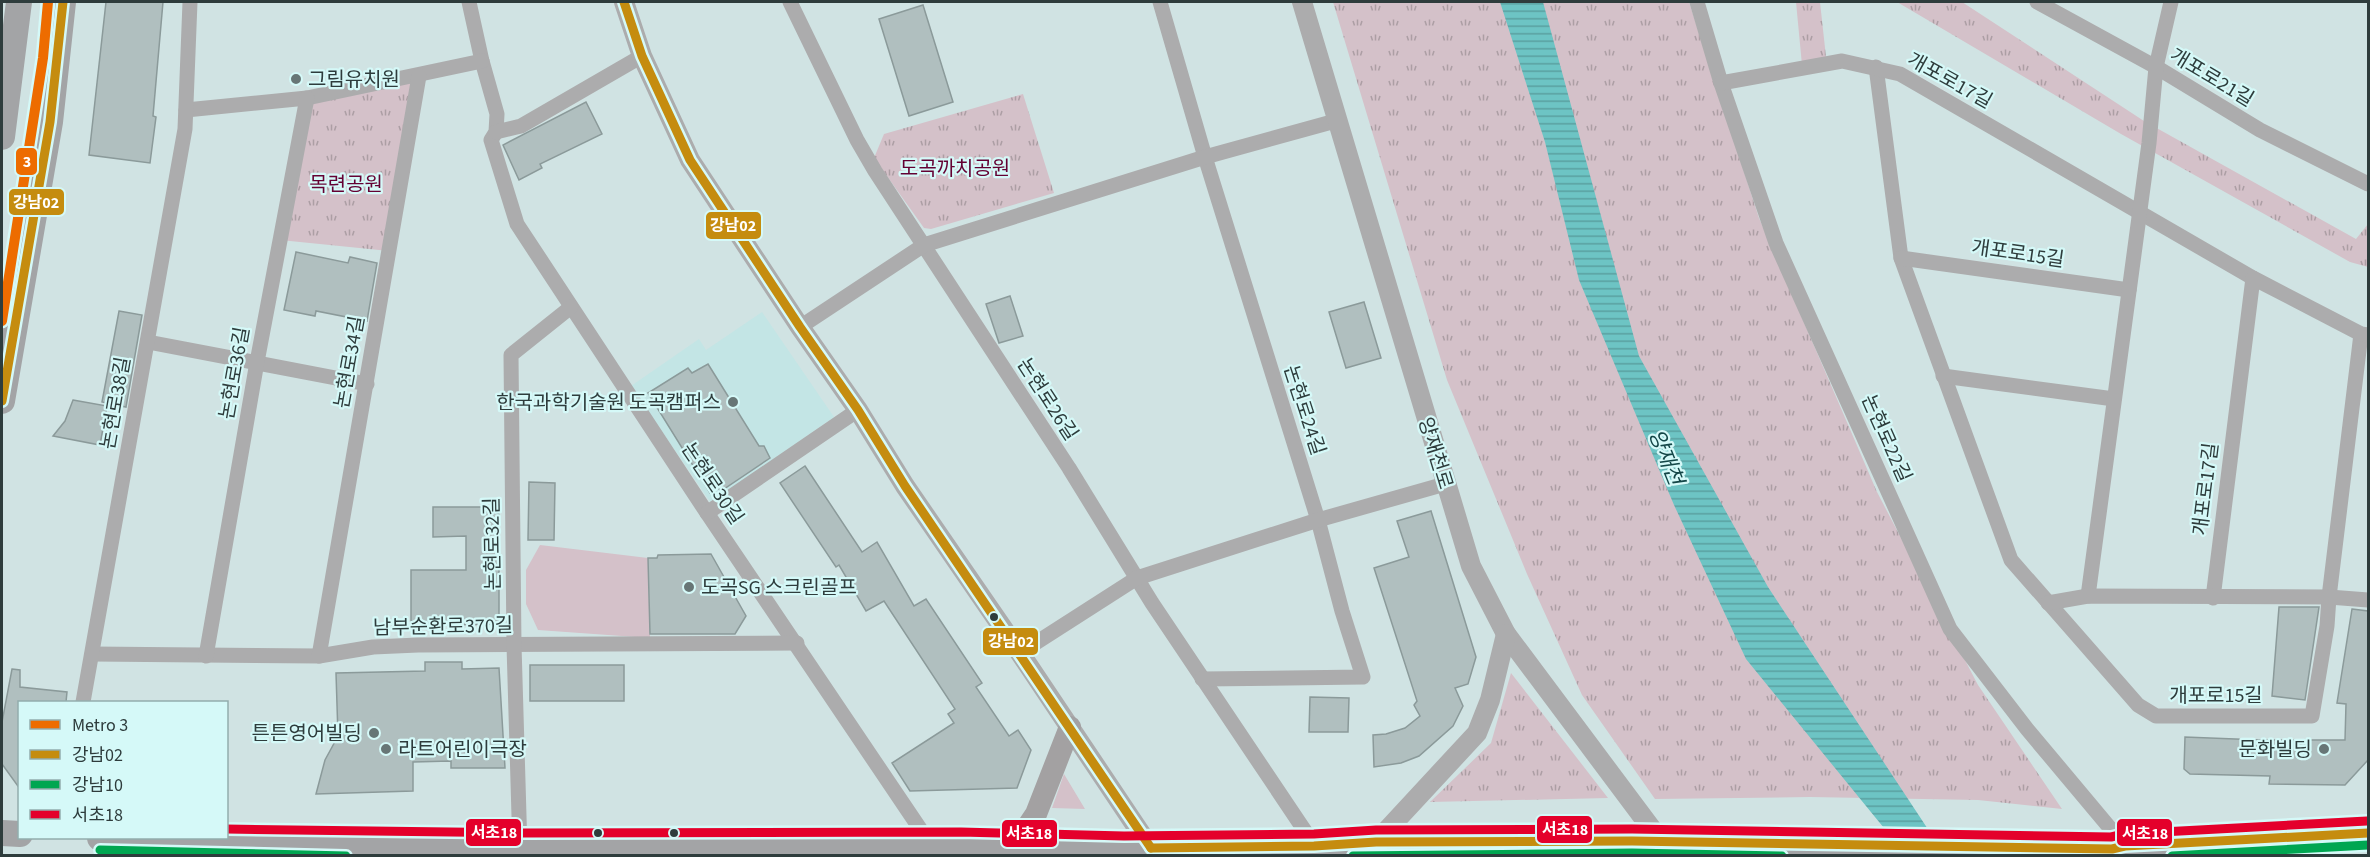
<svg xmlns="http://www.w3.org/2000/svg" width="2370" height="857" font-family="'Source Sans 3','Noto Sans KR',sans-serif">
  <defs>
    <pattern id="park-tufts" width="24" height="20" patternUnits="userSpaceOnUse" patternTransform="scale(1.5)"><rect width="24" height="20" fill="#d4c1c9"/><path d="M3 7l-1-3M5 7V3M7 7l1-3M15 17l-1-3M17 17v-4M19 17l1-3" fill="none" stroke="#ac9ea4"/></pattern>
    <pattern id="water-rules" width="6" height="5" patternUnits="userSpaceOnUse" patternTransform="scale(1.5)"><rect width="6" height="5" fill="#6dc4c4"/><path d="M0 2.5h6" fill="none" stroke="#5aa0a0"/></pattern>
  </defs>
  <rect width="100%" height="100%" fill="#d0e3e3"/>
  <polygon fill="#c3e5e5" points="762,312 834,417 711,503 631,386 699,339 706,350"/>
  <g fill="#d4c1c9">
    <polygon points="540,545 648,558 650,638 538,630 526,604 526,570"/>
    <polygon points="1064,774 1085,809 1052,808"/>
  </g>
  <g fill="url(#park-tufts)">
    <polygon points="1333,2 1689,2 1759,218 1877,492 1978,685 2062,809 1978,800 1810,797 1655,799 1582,695 1527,574 1447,380"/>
    <polygon points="1796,2 1820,2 1826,57 1802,65"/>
    <polygon points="1897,2 1962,2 2144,121 2356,239 2368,224 2368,267 2350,262 2121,134"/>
    <polygon points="419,76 389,251 280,240 307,98"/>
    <polygon points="1023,94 1054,193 931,229 924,228 874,158 884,134"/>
    <polygon points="1511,673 1608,798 1430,802 1491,743"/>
  </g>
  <polygon fill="url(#water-rules)" points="1500,2 1543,2 1639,356 1768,587 1945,855 1906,855 1746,659 1674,505 1579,280 1545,142"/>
  <g fill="#b0bfbf" stroke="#8b9a9a" stroke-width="1.5">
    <polygon points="106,2 163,2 153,116 156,117 150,163 89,155"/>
    <polygon points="923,5 953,102 909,116 879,19"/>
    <polygon points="586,102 602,134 540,164 542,168 519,180 503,145"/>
    <polygon points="296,252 348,263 350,257 377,263 367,321 316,311 315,316 284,310"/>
    <polygon points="1010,296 1023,336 999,343 986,304"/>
    <polygon points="1364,302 1381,358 1346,368 1329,312"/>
    <polygon points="119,311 142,315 126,407 102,402"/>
    <polygon points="708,364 759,446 764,446 770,458 721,491 718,488 710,493 648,393 688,368 692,373"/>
    <polygon points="73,400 107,406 100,445 53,436 65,421"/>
    <polygon points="805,466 862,552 877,542 914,606 926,599 982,683 976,687 1009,736 1018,730 1031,750 1017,788 910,791 892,763 954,723 948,714 955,709 884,601 866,611 839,565 836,567 780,483"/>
    <polygon points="529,482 555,483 554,540 528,540"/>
    <polygon points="433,507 488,507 499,514 499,624 411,626 411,570 466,570 466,536 433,537"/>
    <polygon points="1431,511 1476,657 1468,684 1455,688 1463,706 1453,726 1419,756 1401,763 1374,767 1373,735 1386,734 1405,728 1420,716 1414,705 1417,701 1374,568 1409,557 1397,521"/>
    <polygon points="711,554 746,616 735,634 650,634 648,558 657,558 658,555"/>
    <polygon points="2279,607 2319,607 2305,700 2272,696"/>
    <polygon points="2352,609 2368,611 2368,760 2345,785 2269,784 2270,776 2190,774 2184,769 2185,737 2261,740 2345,740 2346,704 2337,703"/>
    <polygon points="425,662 462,662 462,669 499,668 505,768 451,768 451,761 413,762 413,791 316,794 325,760 338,736 336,673 425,671"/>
    <rect x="530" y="665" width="94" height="36"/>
    <polygon points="12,669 20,670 20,687 67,692 66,702 20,702 20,789 2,764 2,722"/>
    <polygon points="1310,697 1349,698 1348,732 1309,732"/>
  </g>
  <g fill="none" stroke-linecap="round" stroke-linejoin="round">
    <g stroke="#acacad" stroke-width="15">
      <polyline points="469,2 482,61 497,114 496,132 491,140 517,224 707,513 933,848"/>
      <polyline points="790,2 857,140 875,171 1069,468 1152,603 1317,849"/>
      <polyline points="1160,2 1205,157 1318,520 1342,611 1363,677 1202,679"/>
      <polyline points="1697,2 1721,83 1776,243 1950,629 2027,729 2125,846"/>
      <polyline points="2037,2 2156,67 2260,130 2368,184"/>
      <polyline points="1876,67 1901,258 2011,560 2138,705 2156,716 2312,716 2327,626 2329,597 2361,334"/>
      <polyline points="1721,83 1842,61 1900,74 2253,278 2361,334 2368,335"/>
      <polyline points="186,110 307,98 482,61"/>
      <polyline points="496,132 521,126 642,56"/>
      <polyline points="1901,258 2129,290"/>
      <polyline points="800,327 924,245 1205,157 1339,120"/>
      <polyline points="148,342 367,384"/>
      <polyline points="1943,376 2114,399"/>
      <polyline points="707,513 858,410"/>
      <polyline points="2088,596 2149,143 2156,67 2171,2"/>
      <polyline points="2213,598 2253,278"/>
      <polyline points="2048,603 2088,596 2329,597 2368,600"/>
      <polyline points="1020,653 1137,578 1318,520 1445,484"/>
      <polyline points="92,654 319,656 373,647 418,645 797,643"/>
      <polyline points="206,656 257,362 307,98"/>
      <polyline points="319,656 419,76"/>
      <polyline points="83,702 185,129 190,2"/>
      <polyline points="520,850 514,645 511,355 571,307"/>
    </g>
    <g stroke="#acacad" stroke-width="20">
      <polyline points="624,2 642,56 690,160 800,327 858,410 905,486 1020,653 1156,856"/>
      <polyline points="1302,2 1471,566 1506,634 1672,856"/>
      <polyline points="1376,842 1477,733 1490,700 1506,634"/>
    </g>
    <polyline stroke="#a3a1a2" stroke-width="22" points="1015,845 1036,814 1070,727"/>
    <g stroke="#a3a4a6" stroke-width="26">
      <polyline points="2,137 19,2"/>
      <polyline points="2,401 50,122 63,2"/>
      <polyline points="2,833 20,834"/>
      <polyline points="100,838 288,843 961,844 1124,848 1314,846 1376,842 1632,841"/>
      <polyline points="2112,849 2125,846 2368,833"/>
    </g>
    <polyline stroke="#a3a4a6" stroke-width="26" points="1632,841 2112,849"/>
    <g stroke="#d5f9f8" stroke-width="14">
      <g id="bus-1">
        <polyline points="624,2 642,56 690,160 800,327 858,410 905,486 1151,848"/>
        <polyline points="2,401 50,122 63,2"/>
        <polyline points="1151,848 1314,846 1376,842 1632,841 2112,849 2125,846 2368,833"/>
      </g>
    </g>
    <g stroke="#d5f9f8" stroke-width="14">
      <g id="bus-2">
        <polyline points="100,850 346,856"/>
        <polyline points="1353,856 1632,853 1782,856"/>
        <polyline points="2172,856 2368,845"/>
      </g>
    </g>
    <g stroke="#d5f9f8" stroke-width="14">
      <polyline id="bus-3" points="226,829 520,833 961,832 1124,836 1314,834 1376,830 1632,829 2111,837 2124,834 2367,821"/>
    </g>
    <use href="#bus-1" stroke="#c58c0f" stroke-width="9"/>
    <use href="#bus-2" stroke="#00a651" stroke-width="9"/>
    <use href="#bus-3" stroke="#e4002b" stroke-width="9"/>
    <g stroke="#d5f9f8" stroke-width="15">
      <polyline id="metro-1" points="2,321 43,58 48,2"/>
    </g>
    <use href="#metro-1" stroke="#ed6c00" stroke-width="10"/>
  </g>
  <g fill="#677676" stroke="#d5f9f8" stroke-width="2">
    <circle cx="296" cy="79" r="6"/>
    <circle cx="733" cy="402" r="6"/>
    <circle cx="689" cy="587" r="6"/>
    <circle cx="374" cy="733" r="6"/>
    <circle cx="386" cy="749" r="6"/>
    <circle cx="2324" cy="749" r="6"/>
  </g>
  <g fill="#2e3c3c" stroke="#d5f9f8" stroke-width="2">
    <circle cx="994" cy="617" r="5"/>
    <circle cx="598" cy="833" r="5"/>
    <circle cx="674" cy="833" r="5"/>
  </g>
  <g text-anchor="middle" stroke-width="4.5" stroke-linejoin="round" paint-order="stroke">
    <g font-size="20" fill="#2e3c3c" stroke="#d5f9f8">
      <text transform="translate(2212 77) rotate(31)" y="7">개포로21길</text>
      <text transform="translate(1950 80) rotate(29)" y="7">개포로17길</text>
      <text transform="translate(2018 253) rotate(8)" y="7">개포로15길</text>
      <text transform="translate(349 362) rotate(-80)" y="7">논현로34길</text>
      <text transform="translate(234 373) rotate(-80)" y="7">논현로36길</text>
      <text transform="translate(1048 399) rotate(57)" y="7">논현로26길</text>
      <text transform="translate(115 403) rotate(-80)" y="7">논현로38길</text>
      <text transform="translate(1305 410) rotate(72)" y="7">논현로24길</text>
      <text transform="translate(1887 438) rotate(66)" y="7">논현로22길</text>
      <text transform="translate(1436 453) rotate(73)" y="7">양재천로</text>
      <text transform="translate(713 483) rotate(56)" y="7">논현로30길</text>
      <text transform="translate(2205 489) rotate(-83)" y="7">개포로17길</text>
      <text transform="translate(492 544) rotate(-91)" y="7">논현로32길</text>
      <text transform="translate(443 626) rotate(-1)" y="7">남부순환로370길</text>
      <text x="2216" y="702">개포로15길</text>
    </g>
    <g font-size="20" fill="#2e3c3c" stroke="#d5f9f8" text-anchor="start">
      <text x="308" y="86">그림유치원</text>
      <text x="721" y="409" text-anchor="end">한국과학기술원 도곡캠퍼스</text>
      <text x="701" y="594">도곡SG 스크린골프</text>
      <text x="362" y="740" text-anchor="end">튼튼영어빌딩</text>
      <text x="398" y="756">라트어린이극장</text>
      <text x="2312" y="756" text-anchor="end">문화빌딩</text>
    </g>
    <g font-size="20" fill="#640133" stroke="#d5f9f8">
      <text x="955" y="175">도곡까치공원</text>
      <text x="346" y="191">목련공원</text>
    </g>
    <g font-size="21" font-style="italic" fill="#134647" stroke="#d5f9f8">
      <text transform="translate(1666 457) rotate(68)" y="7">양재천</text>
    </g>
  </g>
  <g stroke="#d5f9f8" stroke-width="2">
    <rect x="15" y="147" width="23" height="29" rx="6" fill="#ed6c00"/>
    <rect x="8" y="188" width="57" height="28" rx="6" fill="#c58c0f"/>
    <rect x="705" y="211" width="57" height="29" rx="6" fill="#c58c0f"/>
    <rect x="982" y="627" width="57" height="29" rx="6" fill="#c58c0f"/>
    <rect x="1536" y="815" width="57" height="29" rx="6" fill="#e4002b"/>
    <rect x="465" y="818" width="57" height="29" rx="6" fill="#e4002b"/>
    <rect x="2116" y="818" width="57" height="29" rx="6" fill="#e4002b"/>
    <rect x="1001" y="819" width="57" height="29" rx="6" fill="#e4002b"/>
  </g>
  <g font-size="16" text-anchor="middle" font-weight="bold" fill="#fff">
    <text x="27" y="167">3</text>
    <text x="36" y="208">강남02</text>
    <text x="733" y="231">강남02</text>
    <text x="1011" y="647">강남02</text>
    <text x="1565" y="835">서초18</text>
    <text x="494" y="838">서초18</text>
    <text x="2145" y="839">서초18</text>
    <text x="1029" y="839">서초18</text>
  </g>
  <rect width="2370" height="857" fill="none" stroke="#2e3c3c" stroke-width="6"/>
  <rect x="18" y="701" width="210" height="138" fill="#d5f9f8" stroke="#92adad" stroke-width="1.5"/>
  <rect x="30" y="720" width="30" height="9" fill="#ed6c00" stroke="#92adad" stroke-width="1.5"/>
  <text x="72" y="731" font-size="18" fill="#2e3c3c">Metro 3</text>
  <rect x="30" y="750" width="30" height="9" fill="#c58c0f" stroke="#92adad" stroke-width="1.5"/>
  <text x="72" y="761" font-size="18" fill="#2e3c3c">강남02</text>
  <rect x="30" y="780" width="30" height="9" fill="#00a651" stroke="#92adad" stroke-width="1.5"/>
  <text x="72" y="791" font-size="18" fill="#2e3c3c">강남10</text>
  <rect x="30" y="810" width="30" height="9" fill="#e4002b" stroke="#92adad" stroke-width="1.5"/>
  <text x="72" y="821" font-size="18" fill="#2e3c3c">서초18</text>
</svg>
